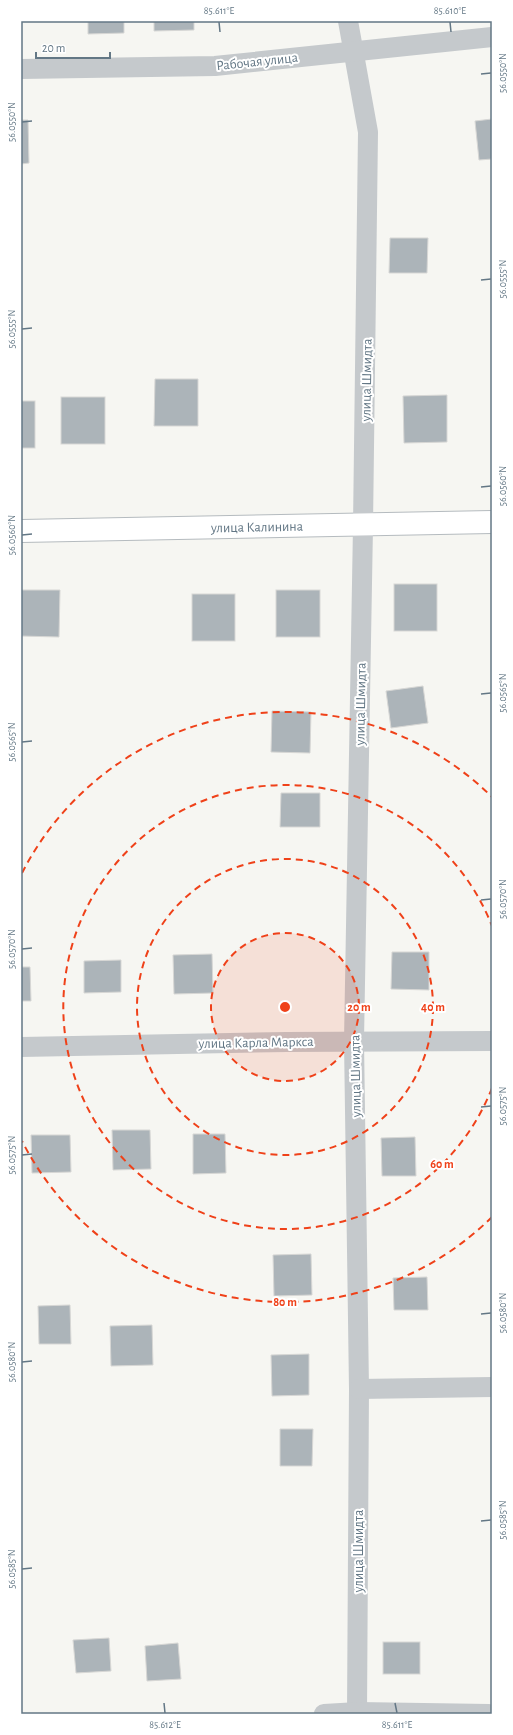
<svg xmlns="http://www.w3.org/2000/svg" width="513" height="1735" font-family="'Alegreya Sans',sans-serif">
  <rect width="100%" height="100%" fill="#f6f6f2"/>
  <g fill="#acb4b9" stroke="#d7d7d5">
    <polygon points="88,21 124,21 124,33 88,34"/>
    <polygon points="154,21 194,21 194,30 154,31"/>
    <polygon points="492,119 492,159 479,160 475,121"/>
    <polygon points="21,120 28,120 29,163 21,164"/>
    <polygon points="390,238 428,238 427,273 389,273"/>
    <polygon points="155,379 198,379 198,426 154,426"/>
    <polygon points="447,395 447,442 404,443 403,396"/>
    <rect x="61" y="397" width="44" height="47"/>
    <rect x="21" y="401" width="14" height="47"/>
    <rect x="394" y="584" width="43" height="47"/>
    <polygon points="21,590 60,590 59,637 21,636"/>
    <rect x="276" y="590" width="44" height="47"/>
    <rect x="192" y="594" width="43" height="47"/>
    <polygon points="423,686 428,723 391,728 386,691"/>
    <polygon points="272,711 311,712 310,753 271,752"/>
    <polygon points="281,793 320,793 320,827 280,827"/>
    <polygon points="392,952 429,952 429,990 391,989"/>
    <polygon points="212,954 213,993 174,994 173,955"/>
    <polygon points="121,960 121,992 84,993 84,961"/>
    <polygon points="21,967 30,967 31,1001 21,1001"/>
    <polygon points="112,1130 150,1130 151,1169 113,1170"/>
    <polygon points="193,1134 225,1134 226,1173 193,1174"/>
    <polygon points="31,1135 70,1135 71,1172 32,1173"/>
    <polygon points="415,1137 416,1176 382,1176 381,1138"/>
    <polygon points="311,1254 312,1295 274,1296 273,1255"/>
    <polygon points="427,1277 428,1310 394,1310 393,1278"/>
    <polygon points="70,1305 71,1344 39,1344 38,1306"/>
    <polygon points="152,1325 153,1365 111,1366 110,1326"/>
    <polygon points="309,1354 309,1395 272,1396 271,1355"/>
    <polygon points="280,1429 313,1429 312,1466 280,1466"/>
    <polygon points="109,1638 111,1671 76,1673 73,1640"/>
    <rect x="383" y="1642" width="37" height="32"/>
    <polygon points="178,1643 181,1679 147,1681 145,1646"/>
  </g>
  <g fill="none" stroke-linecap="round" stroke-linejoin="round">
    <g stroke="#b5bbbf" stroke-width="24">
      <g id="secondary">
        <path id="s1" d="M21,531L492,522"/>
      </g>
    </g>
    <g stroke="#c5c9cc" stroke-width="20">
      <polyline points="348,21 368,132 363,526 354,1041 359,1389 357,1714"/>
      <polyline points="21,69 215,66 492,37"/>
      <polyline points="21,1047 287,1042 492,1041"/>
      <polyline points="359,1389 492,1387"/>
      <polyline points="324,1714 358,1712 489,1714"/>
    </g>
    <use href="#secondary" stroke="#fff" stroke-width="22"/>
  </g>
  <path fill="none" stroke="#637785" stroke-width="1.5" d="M219,22L220,32M450,22L451,32M481,74L491,73M22,122L32,121M481,280L491,279M22,329L32,328M481,487L491,486M22,535L32,534M481,694L491,693M22,742L32,741M481,900L491,899M22,949L32,948M481,1107L491,1106M22,1155L32,1154M481,1314L491,1313M22,1362L32,1361M481,1521L491,1520M22,1569L32,1568M164,1703L165,1713M395,1703L397,1713"/>
  <circle cx="285" cy="1007" r="74" fill="#ef4119" fill-opacity=".12"/>
  <g fill="none" stroke="#ef4119" stroke-width="2" stroke-dasharray="7 5">
    <circle cx="285" cy="1007" r="74"/>
    <circle cx="285" cy="1007" r="148"/>
    <path d="M492 1088A222 222 0 1 1 492 926"/>
    <path d="M492 1217A295 295 0 0 1 22 1141M22 873A295 295 0 0 1 492 797"/>
  </g>
  <g text-anchor="middle" stroke-width="4" stroke-linejoin="round" paint-order="stroke">
    <g font-size="14" fill="#637785" stroke="#fff">
      <text transform="translate(257 61) rotate(-6)" y="5">Рабочая улица</text>
      <text transform="translate(366 380) rotate(-89)" y="5">улица Шмидта</text>
      <text dy="5" stroke="none"><textPath href="#s1" startOffset="236">улица Калинина</textPath></text>
      <text transform="translate(360 704) rotate(-89)" y="5">улица Шмидта</text>
      <text transform="translate(256 1042) rotate(-1)" y="5">улица Карла Маркса</text>
      <text transform="translate(355 1076) rotate(-91)" y="5">улица Шмидта</text>
      <text transform="translate(358 1551) rotate(-90)" y="5">улица Шмидта</text>
    </g>
  </g>
  <circle cx="285" cy="1007" r="6" fill="#ef4119" stroke="#fff" stroke-width="2"/>
  <g font-size="12" text-anchor="middle" font-weight="bold" fill="#ef4119" stroke="#fff" stroke-width="4" stroke-linejoin="round" paint-order="stroke">
    <text x="359" y="1011">20 m</text>
    <text x="433" y="1011">40 m</text>
    <text x="442" y="1168">60 m</text>
    <text x="285" y="1306">80 m</text>
  </g>
  <rect width="513" height="1735" fill="none" stroke="#ffffff" stroke-width="44"/>
  <path d="M36 52v6h74v-6" fill="none" stroke="#637785" stroke-width="2"/>
  <text x="42" y="52" font-size="12" fill="#637785" stroke="#ffffff" stroke-width="3" paint-order="stroke">20 m</text>
  <rect x="22" y="22" width="469" height="1691" fill="none" stroke="#637785" stroke-width="1.5"/>
  <g font-size="10" text-anchor="middle" fill="#637785">
    <text x="219" y="14">85.611°E</text>
    <text x="450" y="14">85.610°E</text>
    <text transform="translate(502 73) rotate(-90)" y="4">56.0550°N</text>
    <text transform="translate(11 122) rotate(-90)" y="4">56.0550°N</text>
    <text transform="translate(502 279) rotate(-90)" y="4">56.0555°N</text>
    <text transform="translate(11 329) rotate(-90)" y="4">56.0555°N</text>
    <text transform="translate(502 486) rotate(-90)" y="4">56.0560°N</text>
    <text transform="translate(11 535) rotate(-90)" y="4">56.0560°N</text>
    <text transform="translate(502 693) rotate(-90)" y="4">56.0565°N</text>
    <text transform="translate(11 742) rotate(-90)" y="4">56.0565°N</text>
    <text transform="translate(502 899) rotate(-90)" y="4">56.0570°N</text>
    <text transform="translate(11 949) rotate(-90)" y="4">56.0570°N</text>
    <text transform="translate(502 1106) rotate(-90)" y="4">56.0575°N</text>
    <text transform="translate(11 1155) rotate(-90)" y="4">56.0575°N</text>
    <text transform="translate(502 1313) rotate(-90)" y="4">56.0580°N</text>
    <text transform="translate(11 1362) rotate(-90)" y="4">56.0580°N</text>
    <text transform="translate(502 1520) rotate(-90)" y="4">56.0585°N</text>
    <text transform="translate(11 1569) rotate(-90)" y="4">56.0585°N</text>
    <text x="165" y="1728">85.612°E</text>
    <text x="397" y="1728">85.611°E</text>
  </g>
</svg>
